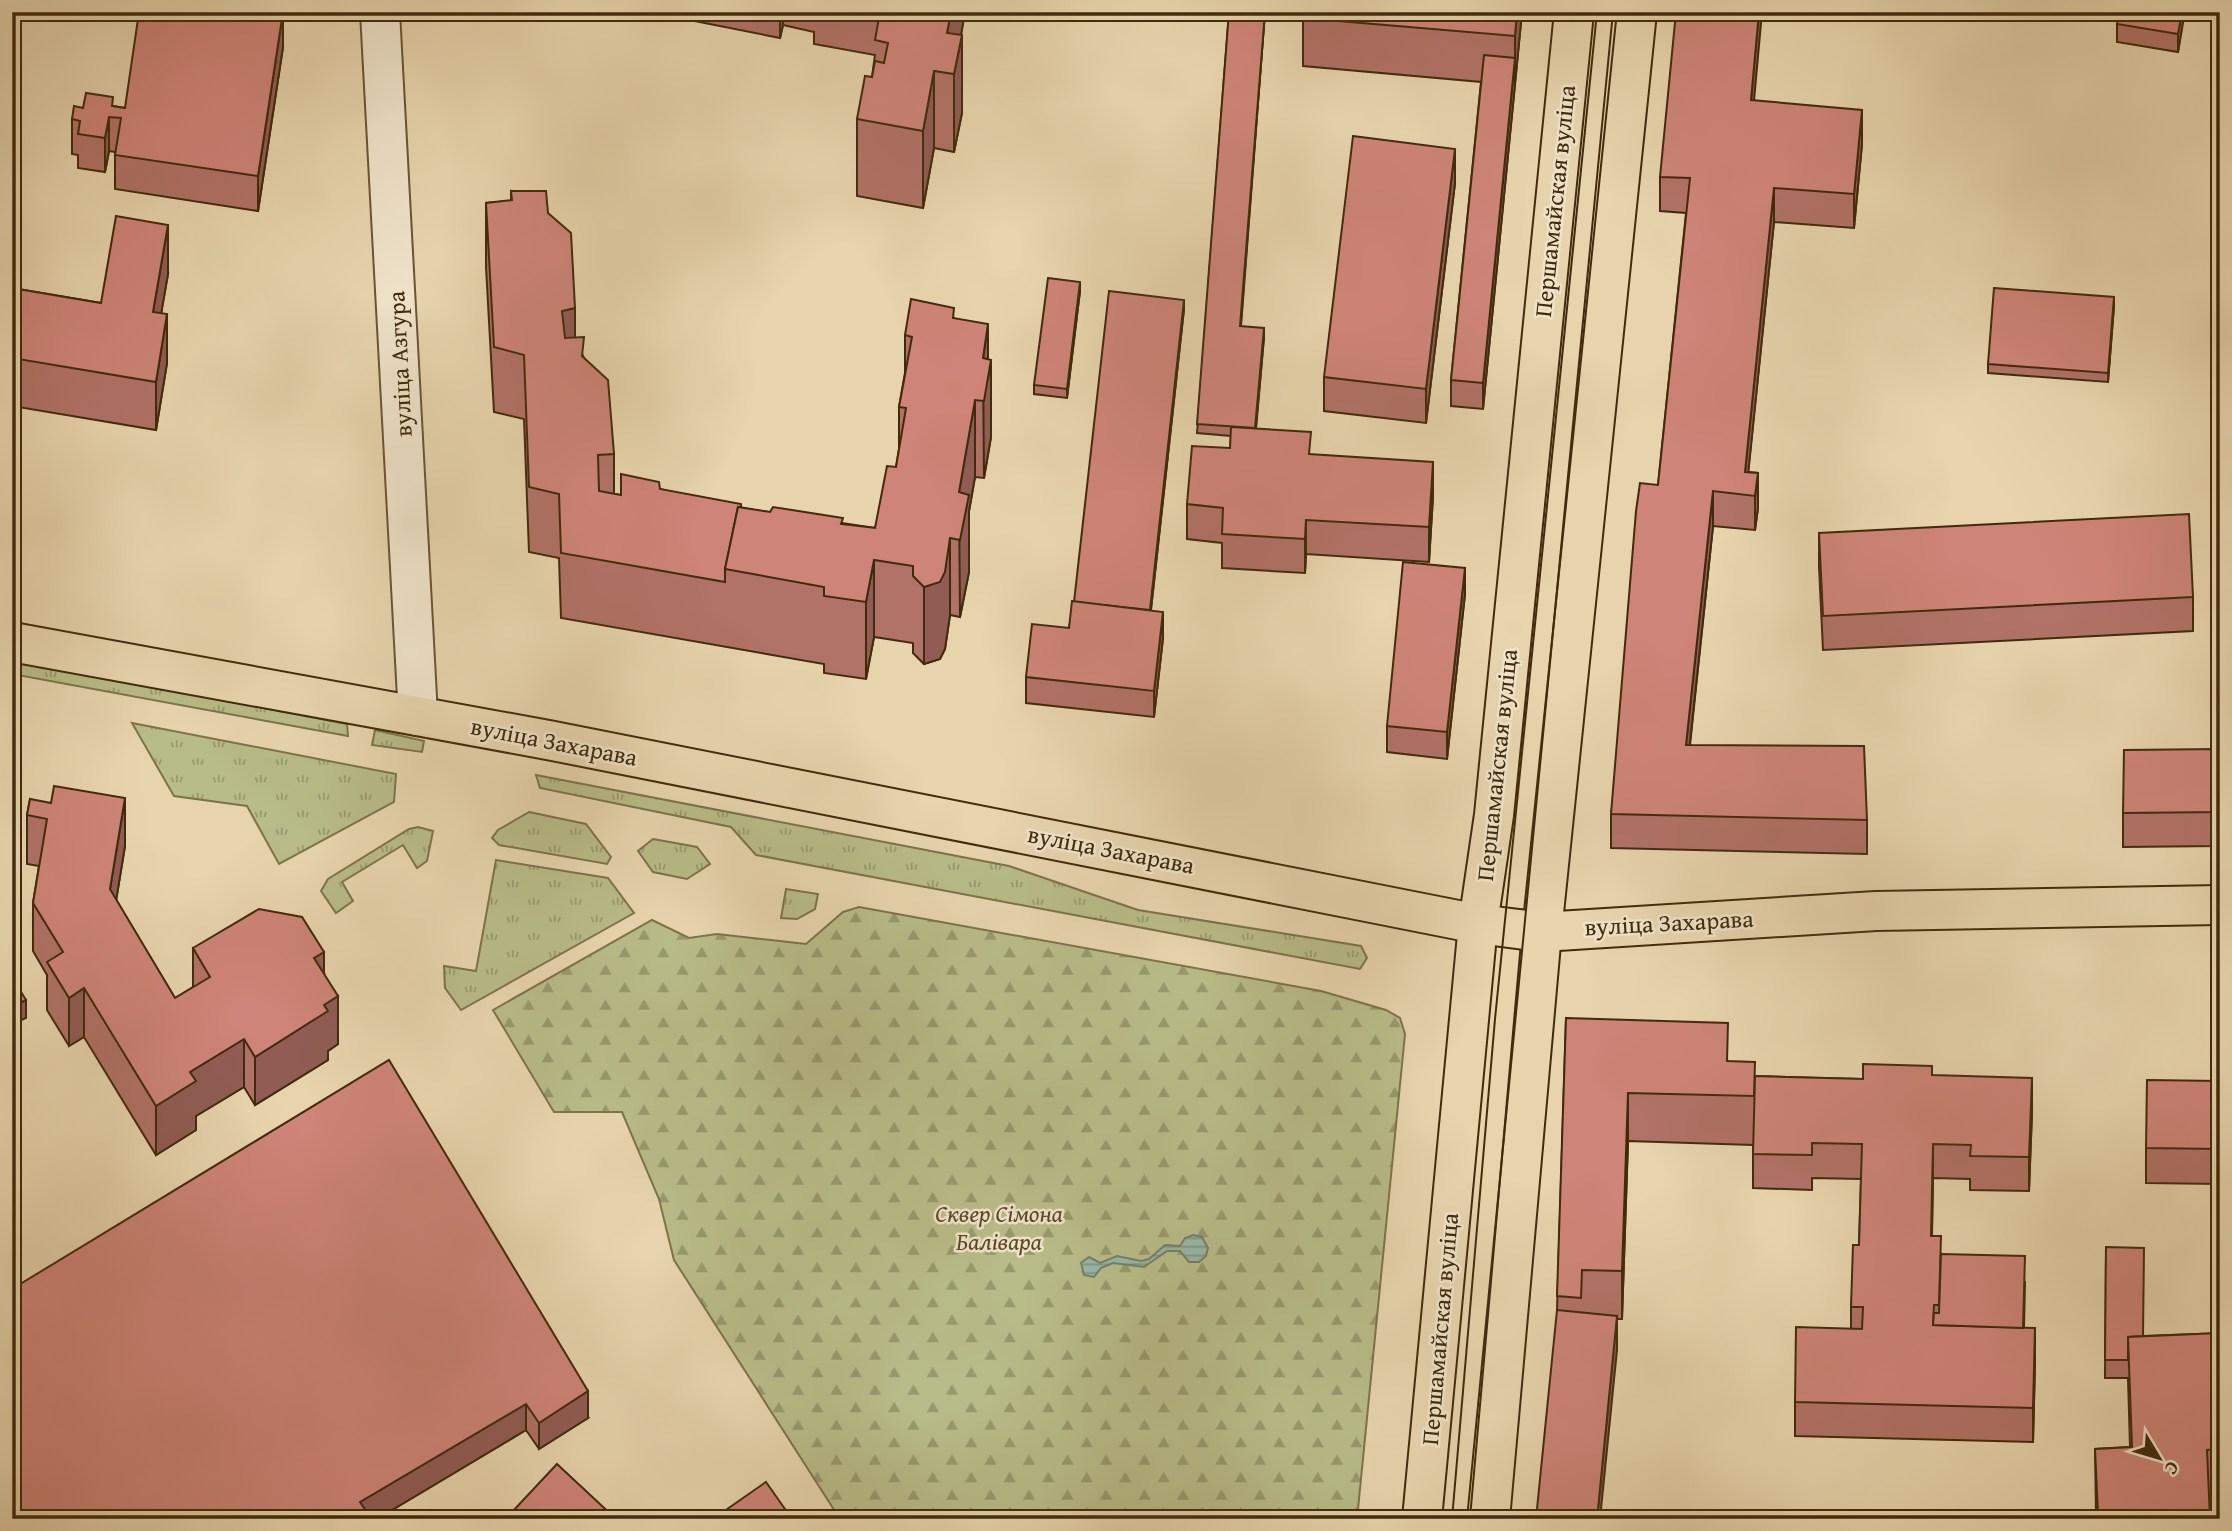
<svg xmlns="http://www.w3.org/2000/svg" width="2232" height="1531" font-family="'Gentium Book Plus',serif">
  <defs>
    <pattern id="grass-tufts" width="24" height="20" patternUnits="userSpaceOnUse" patternTransform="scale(1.75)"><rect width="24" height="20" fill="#b8bc88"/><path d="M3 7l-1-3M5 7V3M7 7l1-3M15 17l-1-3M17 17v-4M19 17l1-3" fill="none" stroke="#97996e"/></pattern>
    <pattern id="forest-firs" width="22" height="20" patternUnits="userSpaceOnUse" patternTransform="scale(1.75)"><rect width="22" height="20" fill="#b8bc88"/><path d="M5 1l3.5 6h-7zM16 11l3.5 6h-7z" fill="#97996e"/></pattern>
    <pattern id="water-rules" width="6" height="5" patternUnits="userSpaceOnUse" patternTransform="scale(1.75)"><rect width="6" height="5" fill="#97b8a8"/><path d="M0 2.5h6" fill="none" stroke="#7d9687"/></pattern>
  </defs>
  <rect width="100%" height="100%" fill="#e7d4ad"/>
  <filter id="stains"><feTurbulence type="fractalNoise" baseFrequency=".00286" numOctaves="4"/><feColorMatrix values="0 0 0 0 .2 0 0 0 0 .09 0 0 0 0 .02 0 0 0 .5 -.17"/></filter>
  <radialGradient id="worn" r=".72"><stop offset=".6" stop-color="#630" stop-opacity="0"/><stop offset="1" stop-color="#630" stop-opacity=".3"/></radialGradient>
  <g fill="url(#grass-tufts)" stroke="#7c744a" stroke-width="2">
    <polygon points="12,660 347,724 348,736 12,674"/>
    <polygon points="132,723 396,774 394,802 279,864 247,806 174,796"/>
    <polygon points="375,730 424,741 422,752 372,745"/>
    <polygon points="536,775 1009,866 1138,910 1361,946 1367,958 1360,969 756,855 731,827 540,788"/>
    <polygon points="529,812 586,824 611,857 607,864 499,845 492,838 498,830"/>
    <polygon points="418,827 433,831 427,861 417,868 403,845 342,882 353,901 336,913 321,891 328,879 409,829"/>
    <polygon points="653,839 697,847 710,864 687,879 653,872 638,851"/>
    <polygon points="496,860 608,878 634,913 461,1010 445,988 444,966 476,971"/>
    <polygon points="786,889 818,894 815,909 797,919 781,918"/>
  </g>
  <polygon fill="url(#forest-firs)" stroke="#7c744a" stroke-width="2" points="859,907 1321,991 1386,1010 1400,1018 1405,1034 1357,1519 840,1519 674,1260 659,1199 622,1112 554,1112 493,1010 652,920 689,938 717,934 806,944 843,912"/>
  <polygon fill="url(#water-rules)" stroke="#75806a" stroke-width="2" points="1193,1235 1202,1237 1208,1248 1206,1256 1199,1262 1189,1262 1180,1251 1167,1251 1144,1267 1113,1263 1101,1268 1094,1277 1084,1275 1081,1263 1089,1257 1100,1263 1117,1256 1141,1261 1149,1259 1165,1245 1180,1246 1185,1238"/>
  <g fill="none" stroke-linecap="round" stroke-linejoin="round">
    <g stroke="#6a5534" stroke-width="42">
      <polyline id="minor" points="380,12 418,716"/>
    </g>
    <g stroke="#412b0c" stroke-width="42">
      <g id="major">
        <polyline points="12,642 548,740 1478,924 1542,932 1876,911 2220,905"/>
        <polyline points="1422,1519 1478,924 1494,815 1574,12"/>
        <polyline points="1490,1519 1542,932 1637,12"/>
      </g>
    </g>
    <use href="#minor" stroke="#efe3ca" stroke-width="38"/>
    <use href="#major" stroke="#e7d4ad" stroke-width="38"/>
    <g stroke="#412b0c" stroke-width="2">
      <polyline points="1452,1519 1495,1019 1597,12"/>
      <polyline points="1467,1519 1613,12"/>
    </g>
  </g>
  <g fill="#b17267" stroke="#412b0c" stroke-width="2">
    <polygon points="649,12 965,12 961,35 962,113 954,152 934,148 923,208 857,196 857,119 872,77 875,55 814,44 814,32 783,25 780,38"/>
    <polygon points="1229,12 1265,12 1241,326 1264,337 1256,429 1311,455 1433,496 1429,562 1306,554 1305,573 1222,568 1222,543 1187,539 1187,504 1230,448 1231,436 1197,433"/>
    <polygon points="1522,12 1483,409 1451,406 1451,380 1481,82 1303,66 1303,18"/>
    <polygon points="2184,12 2178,52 2117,42 2117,24"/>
    <polygon points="283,47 258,211 115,189 115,152 109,151 105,172 78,168 78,155 72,154 72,119 83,108 113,106 125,108"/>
    <polygon points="1754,100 1862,144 1854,228 1774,222 1748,472 1758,473 1758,508 1755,530 1713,526 1690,745 1867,820 1867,854 1611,848 1611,814 1658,485 1686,213 1660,211 1660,177"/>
    <polygon points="1455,183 1426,423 1324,411 1324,377"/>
    <polygon points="511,191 548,213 575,337 584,358 614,454 614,494 621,495 660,489 741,508 875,528 896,467 899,449 899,407 905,373 905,335 954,318 988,359 991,437 984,478 975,477 969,511 969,572 960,617 950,615 945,649 940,659 924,664 913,653 913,643 874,637 866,679 824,673 824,664 561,618 559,558 529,552 524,419 494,412 486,267 486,203 511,201"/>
    <polygon points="168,274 161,313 167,363 156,430 12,406 12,288 101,303"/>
    <polygon points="1080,291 1067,398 1034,394 1034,385"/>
    <polygon points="2114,306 2108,382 1988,373 1988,364"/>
    <polygon points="1184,309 1151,610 1163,638 1154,717 1026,703 1026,677 1069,628 1074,602"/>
    <polygon points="1819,533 2193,597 2193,631 1823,650 1819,567"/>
    <polygon points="1465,594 1447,759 1387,752 1387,726"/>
    <polygon points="2220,749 2220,846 2123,847 2123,813"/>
    <polygon points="30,799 125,846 116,900 175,998 193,987 193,948 324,972 338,1044 328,1051 328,1060 255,1105 244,1087 196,1116 196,1130 156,1155 84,1037 69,1046 47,1010 47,975 33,951 33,903 39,866 27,864 27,815"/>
    <polygon points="1566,1018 1728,1061 1755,1076 1863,1079 1932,1075 2032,1112 2029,1191 1970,1190 1970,1179 1933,1178 1932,1236 1941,1254 2025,1282 2024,1328 2035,1362 2033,1442 1795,1436 1795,1402 1851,1329 1851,1307 1859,1245 1861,1179 1812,1178 1812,1190 1753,1188 1753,1145 1628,1141 1622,1319 1617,1319 1617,1350 1557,1310"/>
    <polygon points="2220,1081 2220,1184 2146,1183 2146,1148"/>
    <polygon points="12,1192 18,1211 13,1236 12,1236"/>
    <polygon points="2106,1247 2143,1336 2220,1333 2220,1498 2096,1514 2095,1449 2130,1447 2128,1378 2105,1378"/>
    <polygon points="12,1289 588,1418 539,1449 526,1430 377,1519 12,1519"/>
    <polygon points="512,1512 616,1519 512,1519"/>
  </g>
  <g fill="#905c54" stroke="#412b0c" stroke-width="2">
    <polygon points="283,12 283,47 258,211 258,176"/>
    <polygon points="780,12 783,12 783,25 780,38"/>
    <polygon points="951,12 965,12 954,74 947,33"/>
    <polygon points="1265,12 1240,335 1240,326"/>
    <polygon points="1517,12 1522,12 1515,85 1515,36"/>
    <polygon points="1759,12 1762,12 1751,134 1751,100"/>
    <polygon points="2182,12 2184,12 2184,17 2178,52 2178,34"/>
    <polygon points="962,35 962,113 954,152 954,74"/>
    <polygon points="1515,58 1515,85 1483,409 1483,383"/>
    <polygon points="934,71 934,148 923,208 923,131"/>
    <polygon points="1862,110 1862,144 1854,228 1854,194"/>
    <polygon points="109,117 109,151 105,172 105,138"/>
    <polygon points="1455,149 1455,183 1426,423 1426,389"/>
    <polygon points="1774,188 1774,222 1746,495 1745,472"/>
    <polygon points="168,225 168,274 153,361 153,312"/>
    <polygon points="1080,282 1080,291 1067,398 1067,389"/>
    <polygon points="2114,297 2114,306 2108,382 2108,373"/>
    <polygon points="1184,300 1184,309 1148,636 1148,627"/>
    <polygon points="575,308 575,373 562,376 562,311"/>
    <polygon points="167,314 167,363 156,430 156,382"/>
    <polygon points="988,324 988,379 991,360 991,437 984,478 983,358"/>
    <polygon points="1264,328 1264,337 1255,437 1255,428"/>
    <polygon points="975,400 975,477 969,511 969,572 960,617 959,492"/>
    <polygon points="1433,462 1433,496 1429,562 1429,527"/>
    <polygon points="1758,473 1758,508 1755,530 1755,496"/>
    <polygon points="1713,491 1713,526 1686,779 1686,745"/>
    <polygon points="1306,520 1306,554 1305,573 1305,539"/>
    <polygon points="950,538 950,615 945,649 940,659 924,664 924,587"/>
    <polygon points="874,560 874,637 866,679 866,602"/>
    <polygon points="1465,568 1465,594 1447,759 1447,732"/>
    <polygon points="1163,612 1163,638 1154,717 1154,691"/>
    <polygon points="125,798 125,846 110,938 110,889"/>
    <polygon points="324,952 324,1001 314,958"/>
    <polygon points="84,988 84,1037 69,1046 69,998"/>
    <polygon points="338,996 338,1044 328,1051 328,1060 255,1105 255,1057 324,1005"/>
    <polygon points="26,1000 26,1018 12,1025 12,1007"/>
    <polygon points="244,1039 244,1087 196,1116 196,1130 156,1155 156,1106 190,1072"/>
    <polygon points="2032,1078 2032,1112 2029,1191 2029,1157"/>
    <polygon points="1628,1093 1628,1141 1622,1319 1622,1271"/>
    <polygon points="1933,1144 1933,1178 1931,1270 1931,1236"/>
    <polygon points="18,1193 18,1211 13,1236 13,1218"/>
    <polygon points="1617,1316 1617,1350 1600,1519 1597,1519"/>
    <polygon points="2035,1328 2035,1362 2033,1442 2033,1408"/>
    <polygon points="588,1391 588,1418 539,1449 539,1423"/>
    <polygon points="526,1404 526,1430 377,1519 360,1519 360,1502"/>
  </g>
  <g fill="#ce8478" stroke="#412b0c" stroke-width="2">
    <polygon points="139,12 283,12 258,176 115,155 121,118 109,117 105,138 78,134 80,121 72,119 74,106 83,108 86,93 113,97 112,106 125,108"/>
    <polygon points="880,12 951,12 947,33 962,35 954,74 934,71 923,131 857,119 865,76 872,77 875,61 884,63 888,43 875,40"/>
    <polygon points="1229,12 1265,12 1240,326 1264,328 1255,428 1197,424"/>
    <polygon points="1304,12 1517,12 1515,36 1303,18"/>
    <polygon points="1676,12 1759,12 1751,100 1862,110 1854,194 1774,188 1745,472 1758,473 1755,496 1713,491 1686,745 1864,746 1867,820 1611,814 1636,511 1640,483 1658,485 1690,178 1660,177"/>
    <polygon points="2119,12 2182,12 2178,34 2117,24"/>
    <polygon points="1484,55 1515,58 1483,383 1451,380"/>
    <polygon points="1353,136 1455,149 1426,389 1324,377"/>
    <polygon points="511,191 546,191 548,213 571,233 575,308 562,311 565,338 584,337 582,356 608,380 614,454 598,455 599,491 621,495 621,474 659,482 660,489 741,504 741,508 738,507 725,569 725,582 561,553 559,494 529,487 524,355 494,347 486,203 512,200"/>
    <polygon points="116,216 168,225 153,312 167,314 156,382 12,358 12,288 101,303"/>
    <polygon points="1048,278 1080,282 1067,389 1034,385"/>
    <polygon points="1994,288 2114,297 2108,373 1988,364"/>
    <polygon points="1109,291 1184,300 1150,610 1074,602"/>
    <polygon points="911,299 954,308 953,318 988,324 983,358 991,360 984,401 975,400 959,492 969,495 960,540 950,538 945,572 940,582 924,587 913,576 913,566 874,560 866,602 824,596 824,587 725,569 738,507 770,512 773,507 843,518 841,524 875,528 887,466 896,467 906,408 899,407 912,337 905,335"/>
    <polygon points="1231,427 1311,432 1309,454 1433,462 1429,527 1306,520 1305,539 1222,534 1223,508 1187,504 1192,446 1230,448"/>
    <polygon points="2189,514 2193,597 1823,616 1819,533"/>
    <polygon points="1403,562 1465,568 1447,732 1387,726"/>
    <polygon points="1072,601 1163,612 1154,691 1026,677 1032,624 1069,628"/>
    <polygon points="2220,749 2220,812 2123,813 2124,750"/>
    <polygon points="54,786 125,798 110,889 175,998 210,977 193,948 259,909 302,917 324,952 314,958 338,996 324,1005 328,1011 255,1057 244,1039 190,1072 196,1081 156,1106 84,988 69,998 47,962 63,952 33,903 47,819 27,815 30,799 51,803"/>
    <polygon points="12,977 26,1000 12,1007"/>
    <polygon points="1566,1018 1728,1023 1727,1061 1755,1062 1754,1096 1628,1093 1622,1271 1582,1270 1581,1298 1557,1296"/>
    <polygon points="389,1060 588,1391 539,1423 526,1404 360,1502 368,1514 360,1519 12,1519 12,1289"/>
    <polygon points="1863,1064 1932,1066 1932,1075 2032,1078 2029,1157 1970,1156 1971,1145 1933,1144 1931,1236 1941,1236 1939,1305 1934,1305 1933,1325 2035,1328 2033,1408 1795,1402 1796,1327 1862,1329 1863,1307 1851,1307 1853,1245 1859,1245 1862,1144 1812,1143 1812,1155 1753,1154 1755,1076 1863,1079"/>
    <polygon points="2147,1080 2220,1081 2220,1149 2146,1148"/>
    <polygon points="12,1192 18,1193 13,1218 12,1218"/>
    <polygon points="2106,1247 2144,1248 2143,1336 2128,1337 2128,1360 2105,1360"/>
    <polygon points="1941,1254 2025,1256 2023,1328 1933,1325 1934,1313 1939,1313"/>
    <polygon points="1557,1310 1617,1316 1597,1519 1536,1519"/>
    <polygon points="2220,1333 2220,1449 2207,1450 2210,1519 1983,1519 2098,1514 2095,1449 2132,1447 2128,1337"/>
    <polygon points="557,1464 616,1519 519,1519 512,1512"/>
    <polygon points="766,1482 792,1519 713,1519"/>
  </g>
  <g text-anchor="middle" stroke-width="5" stroke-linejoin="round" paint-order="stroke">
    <g font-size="24" fill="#412b0c" stroke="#efe3ca">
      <text transform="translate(1555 201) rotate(-84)" y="8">Першамайская вуліца</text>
      <text transform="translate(400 364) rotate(-93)" y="8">вуліца Азгура</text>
      <text transform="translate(554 742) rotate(11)" y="8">вуліца Захарава</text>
      <text transform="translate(1497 765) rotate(-84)" y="8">Першамайская вуліца</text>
      <text transform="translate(1111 850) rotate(11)" y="8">вуліца Захарава</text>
      <text transform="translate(1669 923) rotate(-3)" y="8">вуліца Захарава</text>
      <text transform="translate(1440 1329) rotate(-85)" y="8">Першамайская вуліца</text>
    </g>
    <g font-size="24" font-style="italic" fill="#594825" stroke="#efe3ca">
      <text x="999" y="1222">Сквер Сімона<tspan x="999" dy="28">Балівара</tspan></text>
    </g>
  </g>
  <rect width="2232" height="1531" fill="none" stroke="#e7d4ad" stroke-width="42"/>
  <rect x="14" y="14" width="2204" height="1503" fill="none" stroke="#412b0c" stroke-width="3.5"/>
  <rect x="21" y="21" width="2190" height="1489" fill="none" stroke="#412b0c" stroke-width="2"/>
  <g transform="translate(2159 1458) rotate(128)" stroke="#efe3ca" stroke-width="5" paint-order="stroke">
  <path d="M0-5L12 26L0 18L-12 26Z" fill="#412b0c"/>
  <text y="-10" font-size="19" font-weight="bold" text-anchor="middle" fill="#412b0c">С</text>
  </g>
  <rect width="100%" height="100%" filter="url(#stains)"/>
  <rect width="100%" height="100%" fill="url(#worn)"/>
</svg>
